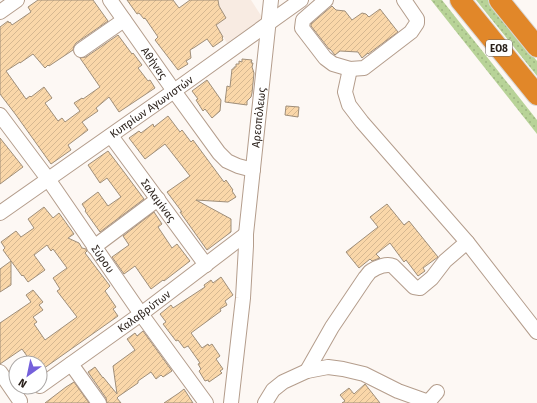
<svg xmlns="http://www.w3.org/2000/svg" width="537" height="403" font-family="'Fira Sans',sans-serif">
  <defs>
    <pattern id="grass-dots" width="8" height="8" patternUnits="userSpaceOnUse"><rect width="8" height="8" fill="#b8d398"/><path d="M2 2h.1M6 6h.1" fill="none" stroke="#9eb582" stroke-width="1.8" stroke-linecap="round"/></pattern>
    <pattern id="building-hatch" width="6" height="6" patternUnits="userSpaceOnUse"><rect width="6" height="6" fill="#fad7a9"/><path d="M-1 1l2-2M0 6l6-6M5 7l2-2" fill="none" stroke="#d6b891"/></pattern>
  </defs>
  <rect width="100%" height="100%" fill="#fdf8f4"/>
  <polygon fill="#f8ebe2" points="200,0 251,0 262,17 260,20 227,43"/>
  <g fill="url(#grass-dots)">
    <polygon points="431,0 442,0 537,120 537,134"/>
    <polygon points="476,0 488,0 537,61 537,76"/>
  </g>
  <g fill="url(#building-hatch)" stroke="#9f8e79">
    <polygon points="38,0 93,0 108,21 76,43 74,46 73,50 49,66 48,65 45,68 33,54 20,63 20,62 6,71 26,99 30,96 31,97 44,87 52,98 45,103 58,121 62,118 65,122 80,111 74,103 82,98 83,99 100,87 80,58 86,57 118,35 132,54 133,53 142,65 138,68 148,81 150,80 155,88 119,112 109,97 96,108 98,111 82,122 88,130 68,145 71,150 51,164 16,115 0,94 0,27 8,21 9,23 10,22 12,25 31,12 28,7"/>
    <polygon points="127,0 173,0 179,8 190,0 218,0 219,6 226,18 216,25 223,37 222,38 223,40 213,47 207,39 195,47 190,50 191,58 186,61 188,64 178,70 155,40 158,37 145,18 144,19 139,13 137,14"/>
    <polygon points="332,6 336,10 345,11 352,20 362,13 366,14 369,17 380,9 398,32 368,54 368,53 362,58 358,52 340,51 335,55 330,49 329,49 311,26 311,24"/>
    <polygon points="242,59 252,60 251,63 253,63 252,67 254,73 252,93 251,97 247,101 247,105 225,102 227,86 230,87 232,69 234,69 234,67 236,67 236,64 239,64 239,61 242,62"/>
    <polygon points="207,80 221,100 220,111 212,118 205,109 203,111 196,100 198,99 192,91"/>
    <polygon points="286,106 299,107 298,117 285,115"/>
    <polygon points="168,116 180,132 182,130 191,142 193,140 224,182 226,180 233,190 232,191 236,197 228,202 196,200 231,219 231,232 207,250 180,212 182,212 167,192 190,176 165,144 145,159 129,138 139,131 141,133 153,124 154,127"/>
    <polygon points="0,138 23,167 0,184"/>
    <polygon points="108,151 124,172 144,199 100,232 85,211 86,210 82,204 98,192 108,206 121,197 107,178 100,183 88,165"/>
    <polygon points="387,204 404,225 409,221 438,257 423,268 425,271 418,276 406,260 404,262 390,243 376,254 380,258 372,261 370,259 359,268 346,252 378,227 370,217"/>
    <polygon points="44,207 53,218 59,213 74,234 68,238 79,243 82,248 86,249 87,251 85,253 110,286 105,291 116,307 113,309 118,316 40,371 40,363 32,363 22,349 0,364 0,323 31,302 26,295 33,290 43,302 39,305 43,310 33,317 37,322 34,324 45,340 77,317 57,291 60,289 53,278 67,268 53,249 51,251 47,245 34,255 45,270 28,282 23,275 22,276 3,250 5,248 1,242 16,231 21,237 34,228 28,219"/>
    <polygon points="154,212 162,224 158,227 172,248 177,244 190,261 164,281 163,280 151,289 135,266 124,274 112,257 129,245 123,236"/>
    <polygon points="11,261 11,285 0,292 0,269"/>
    <polygon points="221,277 233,295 225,301 227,305 220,309 221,311 191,333 202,348 208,344 209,346 212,344 220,356 216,359 223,369 220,371 222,373 209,382 208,380 205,381 199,371 201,369 198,364 200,363 188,346 184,348 178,340 176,341 163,324 166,322 160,314 171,305 173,308 205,287 204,285 211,280 213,283"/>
    <polygon points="143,331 172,371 163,377 161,375 156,379 151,372 138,381 138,383 119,396 117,398 121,403 107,403 106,398 88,372 95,367 103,378 103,377 117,394 113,366 135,350 127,339 135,333 137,336"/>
    <polygon points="74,382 89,403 45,403 66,387"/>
    <polygon points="365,384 380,403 342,403 345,401 340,395 349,388 354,394"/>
    <polygon points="184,389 193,403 164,403 179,393"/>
  </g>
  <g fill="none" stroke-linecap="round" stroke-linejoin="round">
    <g stroke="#b49d8c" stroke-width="16">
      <g id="minor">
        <path id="s1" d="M110,0L174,91L219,153L227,161L238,166L253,170"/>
        <polyline points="326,0 303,20 302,28 325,58 333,64 350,69 364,68 411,32 417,23 417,19 404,0"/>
        <polyline points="0,12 17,0"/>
        <polyline points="81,50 124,20"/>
        <polyline points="350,69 345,92 349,105 362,122 467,242 537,332"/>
        <path id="s2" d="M0,115L48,179L141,314L206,403"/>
        <path id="s3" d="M111,136L206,265"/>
        <path id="s4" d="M0,213L174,91L301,0"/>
        <polyline points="94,247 158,199"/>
        <polyline points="71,364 99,403"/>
        <path d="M307,371L332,327L365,278C367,276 369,272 371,271C377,267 387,263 393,266L414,287L420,288L432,278L445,261L467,242"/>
        <polyline points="0,372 20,401"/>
        <path id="s5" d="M40,386L141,314L246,234"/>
        <path id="s6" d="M231,403L243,298L246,246V234L271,0"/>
        <polyline points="265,403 273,390 283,382 307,371 328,367 343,369 364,374 398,391 426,401 430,400 437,392"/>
      </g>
    </g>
    <g stroke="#d8d6d5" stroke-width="22">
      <g id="highway">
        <polyline points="460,0 537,95"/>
        <polyline points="499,0 537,47"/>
      </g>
    </g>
    <use href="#minor" stroke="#fff" stroke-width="14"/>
    <use href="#highway" stroke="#e18729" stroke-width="20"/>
  </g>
  <g text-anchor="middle" stroke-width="3.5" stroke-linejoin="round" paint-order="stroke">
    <rect fill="#fff" stroke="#68625d" stroke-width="1" x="486" y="40" width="26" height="16" rx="3"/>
    <g font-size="10" font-weight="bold" fill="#271e18">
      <text x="499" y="52">ΕΟ8</text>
    </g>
    <g font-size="11" fill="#271e18" stroke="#fff">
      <text dy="4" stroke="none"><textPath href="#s1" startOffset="77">Αθήνας</textPath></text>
      <text dy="4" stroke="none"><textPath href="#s4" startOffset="185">Κυπρίων Αγωνιστών</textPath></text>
      <text dy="4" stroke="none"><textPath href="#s6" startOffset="287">Αρεοπόλεως</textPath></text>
      <text dy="4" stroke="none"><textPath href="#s3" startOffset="80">Σαλαμίνας</textPath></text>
      <text dy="4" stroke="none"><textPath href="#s2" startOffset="177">Σύρου</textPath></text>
      <text dy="4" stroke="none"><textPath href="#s5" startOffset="128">Καλαβρύτων</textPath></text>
    </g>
  </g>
  <g transform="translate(28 375) rotate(213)"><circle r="19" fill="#ffffff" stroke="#a9a5a3"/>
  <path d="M0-3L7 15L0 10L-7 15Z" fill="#7560db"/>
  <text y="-6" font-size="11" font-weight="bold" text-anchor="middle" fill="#271e18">N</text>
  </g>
</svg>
